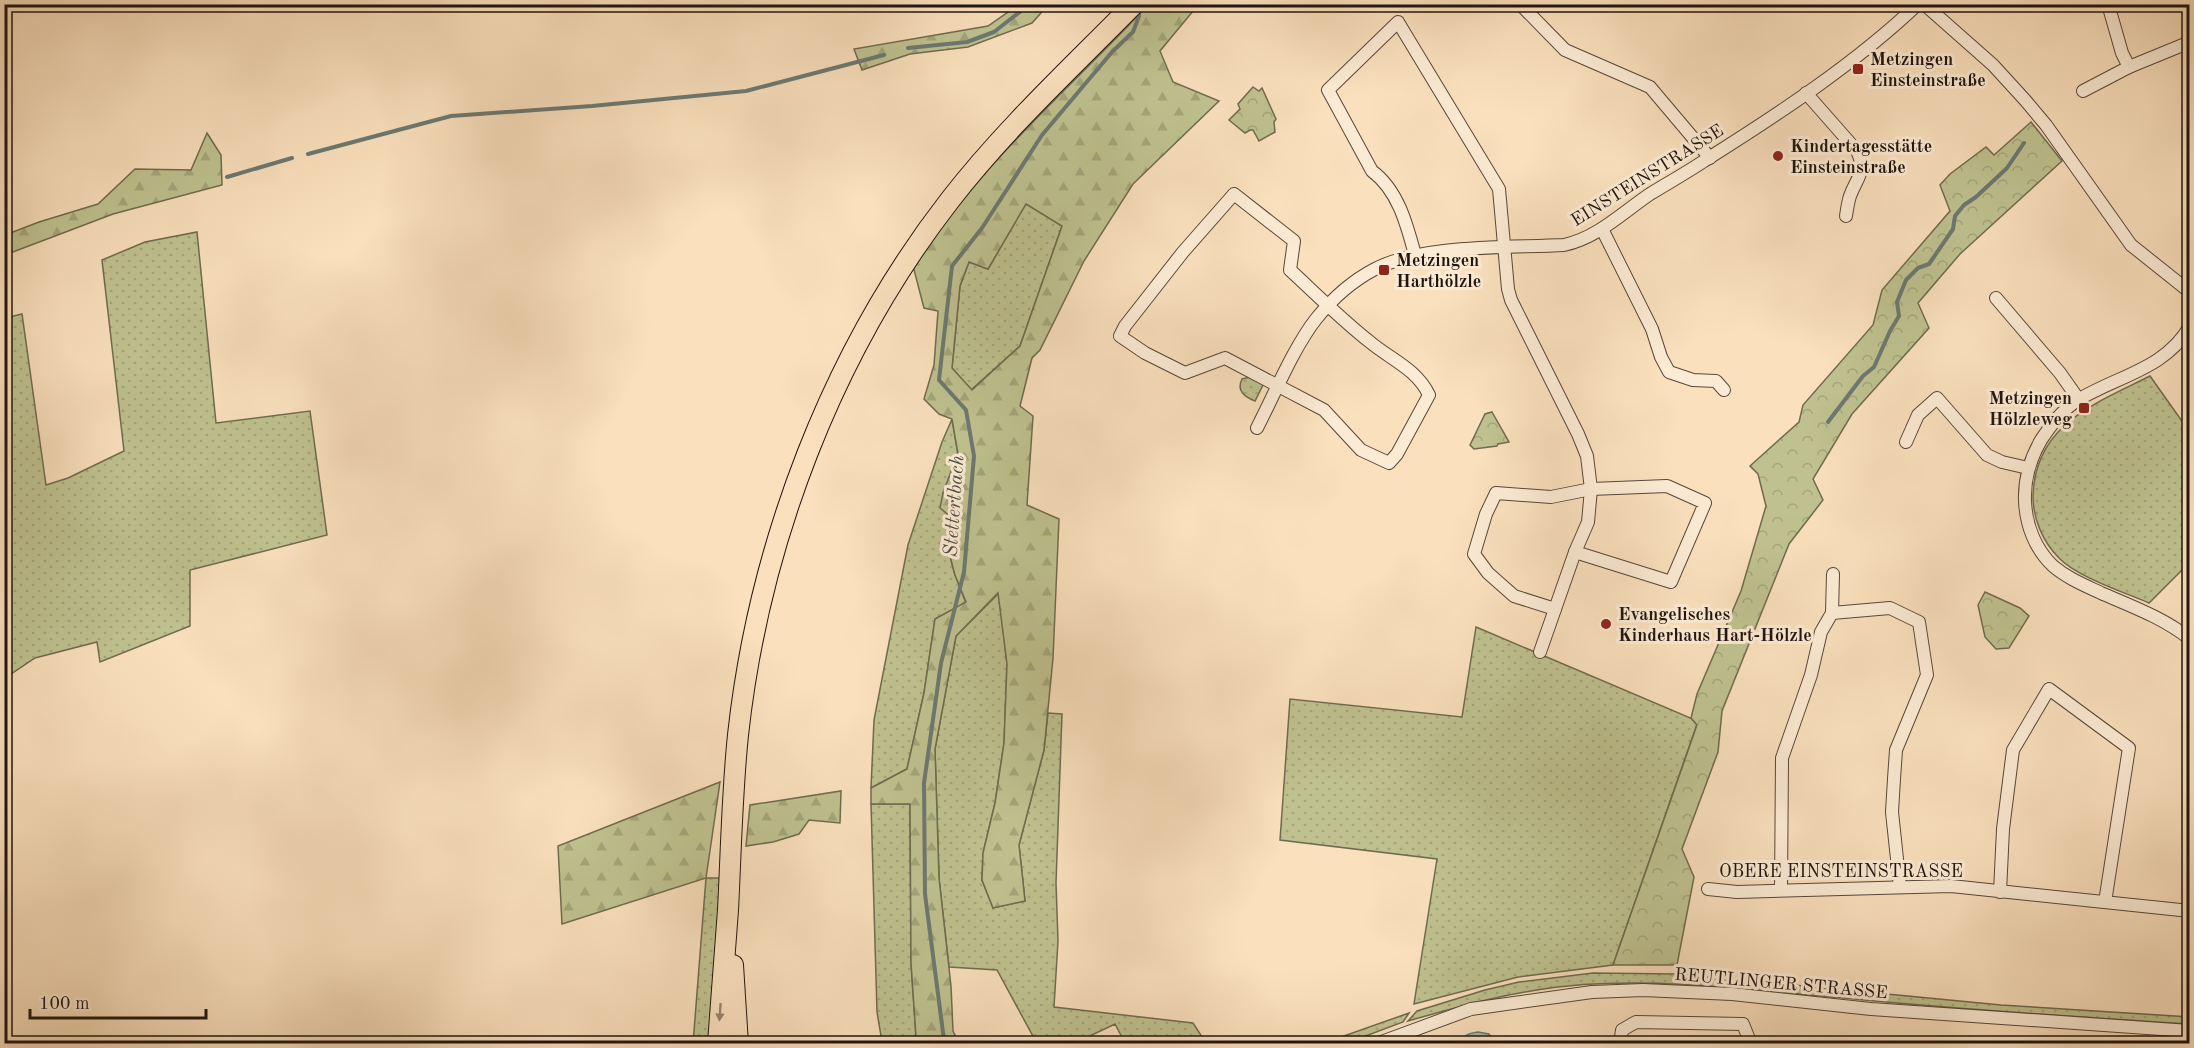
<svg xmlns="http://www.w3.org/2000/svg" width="2194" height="1048" font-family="'Old Standard TT',serif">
  <defs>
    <pattern id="grass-dots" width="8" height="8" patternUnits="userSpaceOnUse" patternTransform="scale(1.5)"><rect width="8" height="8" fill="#bfc290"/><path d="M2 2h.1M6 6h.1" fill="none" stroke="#a4a67b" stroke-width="1.8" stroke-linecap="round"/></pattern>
    <pattern id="forest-firs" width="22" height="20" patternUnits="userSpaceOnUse" patternTransform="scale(1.5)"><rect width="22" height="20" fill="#bfc290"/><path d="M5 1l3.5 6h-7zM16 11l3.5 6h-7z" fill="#a4a67b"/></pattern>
    <pattern id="park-crowns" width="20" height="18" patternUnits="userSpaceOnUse" patternTransform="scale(1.5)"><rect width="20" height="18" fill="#bfc290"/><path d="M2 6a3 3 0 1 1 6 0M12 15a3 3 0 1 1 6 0" fill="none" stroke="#a4a67b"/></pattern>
    <pattern id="water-ripples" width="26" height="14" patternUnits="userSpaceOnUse" patternTransform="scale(1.5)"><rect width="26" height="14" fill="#9ebdb4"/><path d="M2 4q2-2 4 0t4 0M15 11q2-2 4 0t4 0" fill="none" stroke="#88a29a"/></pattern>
  </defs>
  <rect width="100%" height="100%" fill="#fae0bd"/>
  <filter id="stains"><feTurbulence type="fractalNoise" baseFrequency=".00333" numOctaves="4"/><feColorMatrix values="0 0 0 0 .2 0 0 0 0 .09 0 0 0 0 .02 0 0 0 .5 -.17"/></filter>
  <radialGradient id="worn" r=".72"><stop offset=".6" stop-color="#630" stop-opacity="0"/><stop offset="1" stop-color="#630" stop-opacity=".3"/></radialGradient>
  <g fill="url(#grass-dots)" stroke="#706b4f" stroke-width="1.5">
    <polygon points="1026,203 1062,226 1020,346 971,390 952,368 960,286 969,262 988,269"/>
    <polygon points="197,232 216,423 310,411 327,535 190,570 190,626 100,662 97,642 35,658 5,678 5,648 7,647 4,636 5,318 22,314 46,485 68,478 124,451 102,260 145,242"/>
    <path d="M2150,376L2189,431L2190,562L2149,603C2124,592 2077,577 2059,558C2043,542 2033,519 2033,496C2035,424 2095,404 2150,376Z"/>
    <path d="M1250,377L1264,383L1255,401C1245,397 1236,391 1242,379Z"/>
    <polygon points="952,419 958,454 943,493 956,521 946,541 955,575 966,603 935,619 924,693 907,769 871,788 874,720 908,545 942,442"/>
    <polygon points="999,593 1007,664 1004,743 995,803 983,853 982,880 993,908 1025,901 1019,845 1044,750 1048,713 1062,714 1056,883 1058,941 1054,1007 1193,1023 1206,1043 1125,1043 1115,1024 1075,1043 1039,1043 1034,1038 997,970 949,967 939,878 935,749 956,636"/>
    <polygon points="1476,627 1693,719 1697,724 1613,965 1518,977 1414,1004 1437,859 1280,840 1290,699 1462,717"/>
    <polygon points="871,804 910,804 911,963 916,1036 920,1043 886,1043 881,1036 877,1012"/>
    <polygon points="706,878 720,878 715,970 709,1043 693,1044"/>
    <path d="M1593,973L1678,974L2001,1005L2190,1017L2189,1024C2077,1017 1966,1010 1854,999C1760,991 1663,977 1568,986C1514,991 1461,1006 1408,1021L1417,1011L1485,990L1519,982Z"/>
    <polygon points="1409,1013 1403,1022 1347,1043 1324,1043"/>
  </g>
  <g fill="url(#forest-firs)" stroke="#706b4f" stroke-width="1.5" fill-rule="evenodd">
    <polygon points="1018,5 1048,5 1032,23 968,47 910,54 862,70 854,49 988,26"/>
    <path d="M1148,5H1198L1160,51L1173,82L1219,101L1133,184L1084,261L1040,350L1032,358L1020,406L1033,416L1027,505L1059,519L1053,658L1044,750L1019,845L1025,901L993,908L982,880L983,853L995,803L1004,743L1007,664L998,593L956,636L935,749L939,878L951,986L953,1031L959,1043H920L916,1037L911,963L910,804H871V788L907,769L924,693L935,619L966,602L955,575L946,541L956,521L940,508L943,493L958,454L952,419L939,414L924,399L934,365L938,311L924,308L913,266C934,238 954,209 977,182C1031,120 1092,65 1148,5ZM1026,204L1062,226L1020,346L972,390L952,368L960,286L969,262L988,269Z"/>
    <polygon points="207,133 221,155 222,185 113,214 5,255 5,235 39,222 98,204 135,169 191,170"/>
    <polygon points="720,782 706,878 562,924 558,846"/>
    <polygon points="841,791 840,823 809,820 799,834 773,842 746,846 750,805"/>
  </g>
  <g fill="url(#park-crowns)" stroke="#706b4f" stroke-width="1.5">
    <polygon points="1253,87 1259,91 1262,88 1276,119 1274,122 1275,132 1259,141 1253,130 1250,130 1245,133 1229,120 1240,109 1238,104"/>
    <polygon points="2031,122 2062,161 1960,254 1918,303 1929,328 1852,414 1813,479 1823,500 1789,544 1722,711 1718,752 1682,849 1694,877 1677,965 1613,965 1697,725 1691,718 1697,694 1741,591 1766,506 1758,474 1750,466 1799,422 1803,405 1873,325 1882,290 1950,211 1940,185 1950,174 1986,147 1994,155"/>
    <polygon points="1492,412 1509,442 1498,444 1497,446 1474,449 1470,445 1485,414"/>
    <polygon points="1985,592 2020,608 2029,616 2009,648 1996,649 1985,637 1978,605"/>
  </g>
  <path fill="url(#water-ripples)" stroke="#6c7972" stroke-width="1.5" d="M1478,1032L1489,1034L1495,1043H1460C1462,1035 1470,1033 1478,1032Z"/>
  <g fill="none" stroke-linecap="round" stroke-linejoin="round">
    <g stroke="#6c7972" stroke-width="4">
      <polyline points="908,48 967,42 994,32 1030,4"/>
      <polyline points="308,154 451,116 592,106 746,91 884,55"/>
      <polyline points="227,177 292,158"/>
      <polyline points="1828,422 1863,376 1874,367 1890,331 1899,316 1897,302 1906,280 1918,268 1929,264 1953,229 1955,216 1964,205 1976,197 2007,168 2024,143"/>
      <polyline points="947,1044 944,1040 925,894 924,783 941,663 964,572 974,456 966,410 939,380 952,266 982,228 1042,135 1112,52 1133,32 1139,16 1138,10"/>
    </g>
    <g stroke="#57473a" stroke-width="14">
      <g id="minor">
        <polyline points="1520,4 1565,50 1650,87 1710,158"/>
        <polyline points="1924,4 1993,65 2025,100 2046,125 2131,245 2190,292"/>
        <polyline points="2108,4 2122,53 2129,67"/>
        <polyline points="2083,91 2129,67 2190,42"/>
        <path d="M1806,93L1857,151C1867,172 1857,177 1850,196C1848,202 1847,209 1846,216"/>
        <path d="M1234,194L1294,241L1290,270C1316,294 1342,320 1370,342C1390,359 1417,369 1429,395L1397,454L1389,463L1361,450L1324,410L1225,358L1185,373L1145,353L1120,336L1125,326L1183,252Z"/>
        <polyline points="1602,229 1652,329 1661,357 1669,372 1693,380 1716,381 1724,390"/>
        <path d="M1415,255C1407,225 1398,190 1372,171L1328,90L1398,22L1499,189L1508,289L1511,300L1578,434L1587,456L1591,489L1588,522L1575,552L1540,652"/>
        <polyline points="1996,298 2060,373 2079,400"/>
        <path d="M2190,326C2166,369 2117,376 2078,400C2062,410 2051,425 2041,440C2030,459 2024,478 2025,501C2026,525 2035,549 2053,566C2067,578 2084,585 2101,593C2131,606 2164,618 2190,639"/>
        <path d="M1257,428C1274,395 1294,347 1316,319C1332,299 1352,281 1375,269C1423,244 1509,248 1564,245C1597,238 1622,213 1650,194C1668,183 1686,173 1704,161C1777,115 1855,64 1918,4"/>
        <polyline points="1906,442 1918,415 1937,398 1987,455 2002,462 2028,468"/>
        <polyline points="1555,609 1514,596 1488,573 1474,554 1486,514 1496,493 1551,497 1591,489 1667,486 1705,503 1671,582 1575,552"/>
        <polyline points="1832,613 1833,574"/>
        <polyline points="1708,889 1737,892 1951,886 2190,911"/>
        <polyline points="1781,890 1782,758 1811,675 1821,632 1832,613 1890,608 1919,622 1927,675 1896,750 1894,779 1892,812 1900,887"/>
        <polyline points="2000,892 2003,829 2013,750 2049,689 2129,748 2105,902"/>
        <polyline points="1376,1044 1471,1009 1592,992 1643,990 1732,994 1871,1009 2190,1031"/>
        <polyline points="1620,1044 1622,1030 1636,1022 1743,1024 1751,1044"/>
      </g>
    </g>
    <g stroke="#21140e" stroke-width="22">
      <g id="trunk">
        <polyline points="733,965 738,1044"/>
        <path d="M718,1044C721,999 725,954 728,910C731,852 732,793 738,735C759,544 832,352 950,200C1005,129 1071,68 1134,4"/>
      </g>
    </g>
    <use href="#minor" stroke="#fcebd4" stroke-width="12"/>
    <use href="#trunk" stroke="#fae0bd" stroke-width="20"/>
  </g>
  <defs><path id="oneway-solid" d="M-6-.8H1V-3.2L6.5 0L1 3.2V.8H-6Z" transform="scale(1.5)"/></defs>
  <use fill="#98846e" href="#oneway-solid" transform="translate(720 1012) rotate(94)"/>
  <g fill="#8f2418" stroke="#fcebd4" stroke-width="2">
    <rect x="1852" y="63" width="12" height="12" rx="3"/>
    <circle cx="1778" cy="156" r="6"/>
    <rect x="1378" y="264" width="12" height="12" rx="3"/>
    <rect x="2078" y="402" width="12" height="12" rx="3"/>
    <circle cx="1606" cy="624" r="6"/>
  </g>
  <g text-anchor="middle" stroke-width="6" stroke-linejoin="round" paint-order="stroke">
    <g font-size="18" font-weight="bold" fill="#21140e" stroke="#fcebd4" text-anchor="start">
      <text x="1870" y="65">Metzingen<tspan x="1870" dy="21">Einsteinstraße</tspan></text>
      <text x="1790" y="152">Kindertagesstätte<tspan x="1790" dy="21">Einsteinstraße</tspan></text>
      <text x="1396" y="266">Metzingen<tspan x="1396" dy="21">Harthölzle</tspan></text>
      <text x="2072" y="404" text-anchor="end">Metzingen<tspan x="2072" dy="21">Hölzleweg</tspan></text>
      <text x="1618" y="620">Evangelisches<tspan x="1618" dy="21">Kinderhaus Hart-Hölzle</tspan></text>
    </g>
    <g font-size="18" fill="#21140e" stroke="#fcebd4">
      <text transform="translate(1647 175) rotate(-32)" y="6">EINSTEINSTRASSE</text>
      <text x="1841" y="877">OBERE EINSTEINSTRASSE</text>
      <text transform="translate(1781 983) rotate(5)" y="6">REUTLINGER STRASSE</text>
    </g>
    <g font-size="20" font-style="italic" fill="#4d4f48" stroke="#fcebd4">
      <text transform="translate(953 506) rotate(-86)" y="7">Stettertbach</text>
    </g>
  </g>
  <rect width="2194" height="1048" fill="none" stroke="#fae0bd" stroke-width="24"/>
  <rect x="6" y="6" width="2182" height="1036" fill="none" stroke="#21140e" stroke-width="3"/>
  <rect x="12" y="12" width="2170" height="1024" fill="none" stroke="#21140e" stroke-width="1.5"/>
  <path d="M30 1009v9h176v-9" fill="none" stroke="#21140e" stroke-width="3"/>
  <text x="39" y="1009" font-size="18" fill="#21140e" stroke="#fcebd4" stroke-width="4.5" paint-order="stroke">100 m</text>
  <rect width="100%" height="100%" filter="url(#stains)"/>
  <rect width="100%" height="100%" fill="url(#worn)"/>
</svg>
